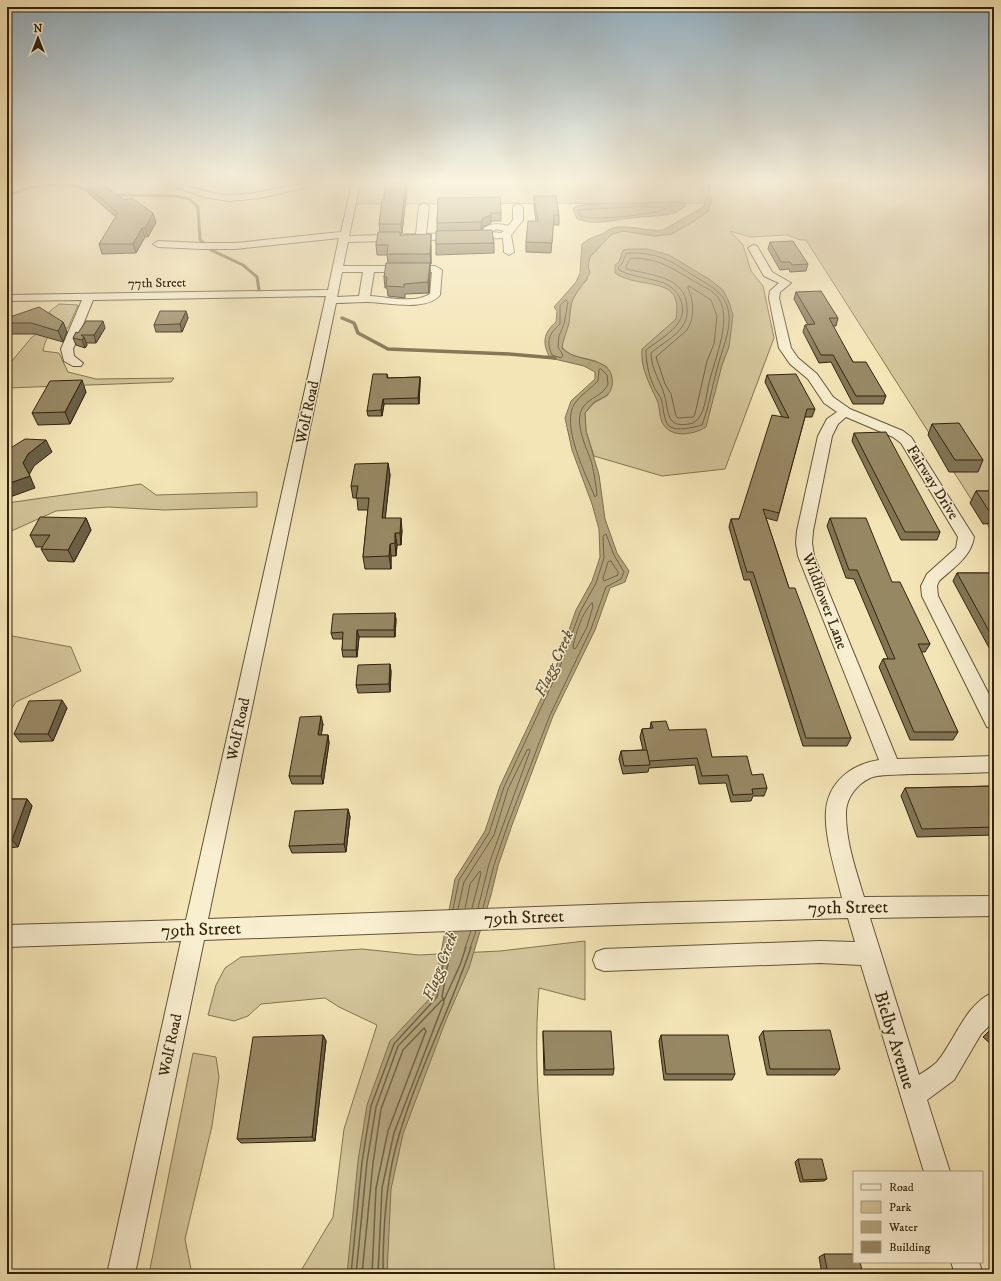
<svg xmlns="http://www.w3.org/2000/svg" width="1001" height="1281" font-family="'IM FELL DW Pica',serif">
  <rect width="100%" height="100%" fill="#f4e5b6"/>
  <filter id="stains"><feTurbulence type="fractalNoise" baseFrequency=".005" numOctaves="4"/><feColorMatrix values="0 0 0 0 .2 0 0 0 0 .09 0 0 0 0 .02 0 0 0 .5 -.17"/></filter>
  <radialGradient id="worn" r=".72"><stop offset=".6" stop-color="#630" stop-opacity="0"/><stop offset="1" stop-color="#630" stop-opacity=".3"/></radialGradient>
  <g fill="#d3c499" stroke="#837452">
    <path d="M357,183H994V535L806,240H801L787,235L750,237L730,231L743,245L751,271L763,286L774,338L725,469L662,476L594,456L586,431L585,413L594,403L608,395L607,367C603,365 599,363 595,361C583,357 571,358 562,347L563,337L568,325L572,301L578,289L587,280L589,257L612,234L623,231L655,236L671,234L694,221L707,212L711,203L352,204Z"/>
    <path d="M59,304L78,305L68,328C52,330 46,335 43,351L59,353L68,372L96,379L174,378L171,382L7,388V367L31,338L56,319L49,312Z"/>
    <polygon points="141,484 156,495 257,492 257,507 164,510 108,507 56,511 7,533 7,503"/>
    <polygon points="7,635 71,647 81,671 16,702 7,715"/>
    <path d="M585,941V1000L539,988C531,1082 546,1181 555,1274H299L333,1217L344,1129L377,1025L339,1007L325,998L261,1004L248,1016L234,1021L208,1015L216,985L225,968L241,957L362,949L419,955L500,951Z"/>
    <polygon points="193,1053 216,1057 219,1077 212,1126 185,1239 192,1274 149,1274"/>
  </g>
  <g fill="#b2a37c" stroke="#7f704f">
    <path d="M711,183H718L709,189V193L712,200L707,212L694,221L672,234L655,236L623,231L612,234L590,257L588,266L590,273C586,282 578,289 573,299C570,305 570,316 569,323C567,332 563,339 562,348C575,363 610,356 612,378C613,384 612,388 609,393C605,398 598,399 593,403C590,406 588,410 585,413L586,431L599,475L605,519L617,553L629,571L625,582L610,588L595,630L553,716L512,825L498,866L491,895L469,968L446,1020L403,1134L391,1189L387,1274H347L358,1161L367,1105L390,1041L433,995L455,879L485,831L500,786L556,667L576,610L592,581L600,557L599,529L592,504L572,450L565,418L571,401L595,379V372L584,366L550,358C542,343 543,333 556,322L557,311L554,307L576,282L580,273L582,244C589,238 594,237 602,234C606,232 609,229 613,228C630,224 646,232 663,230L703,207L707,200L701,191Z"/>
    <path d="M673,202L686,204C683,209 679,211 674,213C659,217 645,216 630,218C613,220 594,226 577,219L573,209L577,206L591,204Z"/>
    <path d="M629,249H648L669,255L709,279L723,290L729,302L733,315L729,347L722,365L706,427C693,435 670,439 662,422C659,415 660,405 656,398C649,383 640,366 642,349L676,319C684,273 641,291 615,273V265L619,262L623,250Z"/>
  </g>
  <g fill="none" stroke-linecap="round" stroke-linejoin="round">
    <g stroke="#726344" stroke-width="1">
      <path d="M634,207H663L665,209C650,215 594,221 580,216L578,212L579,210Z"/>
      <path d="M629,253C658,253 668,259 691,274C703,282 720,289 726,303C735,324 722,348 717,369C712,387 709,407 702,425C695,427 676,432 669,426C663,420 664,407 661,399C660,396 657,392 655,389C649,377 646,363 646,350C661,338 690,324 681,301C678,292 672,287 664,283C649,278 633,277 619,270L618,267L622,264L626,254Z"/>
      <path d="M631,258C655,258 667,265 687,277C696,283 709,288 716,295C735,315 714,360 709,383C706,395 705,417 693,423C686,425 677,426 672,421C667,415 667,404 665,397C661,382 651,369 651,353C661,344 674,338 682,327C686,321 688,314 687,307C686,276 649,275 627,269L626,267Z"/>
      <path d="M689,286L711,300L717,316L714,344L707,361L695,414L693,417L678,418L676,416L671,394L665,384L656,357L687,330C695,317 694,302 688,288Z"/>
      <path d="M566,300L568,302L564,324L559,336L558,347L563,355L561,358L552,355C546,341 549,334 560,324V306Z"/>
      <path d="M601,369L607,375L608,384C603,396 590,397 583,407C573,423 587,448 592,464C594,474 596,485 597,495L595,497C586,475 560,424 575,403C581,395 591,388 598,381L599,370Z"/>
      <polygon points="611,561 618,572 618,575 604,581 603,578 608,562"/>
      <path d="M592,603L593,606L587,627L576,648L574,649L573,646C577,631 581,614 592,603Z"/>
      <polyline points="453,909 459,880 489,833 504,787 559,669 580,612 596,583 604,558 603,536 606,534 614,555 624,572 621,579 606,587 591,629 550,715 508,824 494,865 483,908"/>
      <polyline points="458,909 464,882 494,835 508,789 527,750 529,749 530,751 489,864 478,908"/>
      <polyline points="465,909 470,884 480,871 481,873 472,908"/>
      <polyline points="446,948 449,932"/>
      <polyline points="451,948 454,932"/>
      <polyline points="465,948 471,931"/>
      <polyline points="470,948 476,931"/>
    </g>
    <g stroke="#726344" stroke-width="1.5">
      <polyline points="451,947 442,997 444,1000 460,965 466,947"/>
      <polyline points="351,1274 362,1162 371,1106 394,1044 437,997 446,947"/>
      <polyline points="356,1274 367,1162 376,1107 398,1046 443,999 444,1002 394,1133 382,1188 378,1274"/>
      <polyline points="362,1274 373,1163 381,1109 403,1050 424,1028 426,1031 388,1131 376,1188 372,1274"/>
      <path d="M383,1274C383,1232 385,1190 395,1150C413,1080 448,1016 471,947"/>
    </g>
    <g stroke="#7f704f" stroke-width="3">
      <polyline points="111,195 175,196 189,199 198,207 200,240 204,243"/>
      <path d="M7,196C25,188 46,182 66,185C75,186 85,190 94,192"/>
      <polyline points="211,250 243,265 257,277 259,290"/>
    </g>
    <polyline stroke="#7f704f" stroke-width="3.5" points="342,318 354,323 358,333 388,349 509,354 555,358"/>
    <g stroke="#635436" stroke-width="2">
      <g id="minor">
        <path d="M166,183C188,183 207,195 229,195C259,196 287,183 317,183L316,185L260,198L229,201L204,197Z"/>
        <path d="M352,183H360L349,236L416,234L419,206L424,203L429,206L426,234L482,232L484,228C492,223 499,223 508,226L513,220V207L518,204L523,207V220L511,235L514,252L509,255L504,252L503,238L348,242L343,266H435L442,270L440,295C427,312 386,302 367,302C357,302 346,303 336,303L208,919L644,903L842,898C836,873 824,836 826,811C828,782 852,764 879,760L798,556L796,543L797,531L818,436L827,419L837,412L824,403L808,379L790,364L779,348L769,298L770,291L779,283L764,276L748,248L753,245L757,246L772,272L791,283L780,292L779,298L791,348L798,358L817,374L833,397L850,409L903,431L911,437L974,537C971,557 953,568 939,581L937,586L938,596L994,704V729L987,727L922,596L921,586L927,574L956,548L958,537L901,443L893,437L846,417L838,424L832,436L813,531L812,543L814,556L897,759L994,756V772C966,773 937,774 909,774C898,775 879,774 870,778C857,784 847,797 846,811C845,839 856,871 864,897L994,896V916L870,918L919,1075C925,1071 932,1067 937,1062C956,1039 965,1004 994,992V1021L981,1034L954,1080L927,1100L950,1172H924L861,965L820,963L604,971L596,968L593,960L596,952L604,949L820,941L855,942L848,918L644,924L204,940L135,1274H107L181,941L7,947V925L186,920L326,296L93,300L73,349L74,356L83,363L81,366H73L64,361L61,349L82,300L7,301V295L328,290L339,238L236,249H202L158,247L153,244L158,241L202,243H236L341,232ZM496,229L504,231L501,233L492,232ZM342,272H363L359,296L337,297ZM374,272H432L430,294C413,304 388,297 370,296Z"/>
        <polygon points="951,1262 979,1262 983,1274 955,1274"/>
      </g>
    </g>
    <use href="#minor" fill="#f8eed0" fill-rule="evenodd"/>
  </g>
  <g fill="#827556" stroke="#33230c">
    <polygon points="386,183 406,183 407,188 402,233 400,233 400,235 431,245 431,264 430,264 430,274 429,293 405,294 405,298 388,296 387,288 385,288 384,277 388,263 387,255 377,255 376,245 380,232 379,224"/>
    <polygon points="87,186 124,200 156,222 148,237 145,237 136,253 102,254 99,244 116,217 89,194"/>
    <polygon points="534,196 559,215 559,225 553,225 551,253 526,252 526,242 536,221 534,206"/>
    <polygon points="438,198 501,213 501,221 491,221 491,223 483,227 481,230 494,243 494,253 436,255 436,244 437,231 437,223"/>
    <polygon points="770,242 808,264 806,271 790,272 789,269 780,270 768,249"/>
    <polygon points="796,292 838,318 836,326 833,326 853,362 886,396 883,404 853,404 831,362 819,363 803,332 805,325 808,325 794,299"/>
    <polygon points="186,311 188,318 182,332 156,332 154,325"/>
    <polygon points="7,318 63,322 67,332 63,342 35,334 7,334"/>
    <polygon points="105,328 96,343 86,343 87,345 85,348 76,345 73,338 78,333"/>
    <polygon points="387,374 388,378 420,377 420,383 419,404 384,404 382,416 368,416 367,411"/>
    <polygon points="767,375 815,409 812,417 805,417 777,521 766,518 789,588 851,738 847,746 803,746 750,580 744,580 729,527 731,519 739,519 782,417 765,382"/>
    <polygon points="86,392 70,424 38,425 32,413"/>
    <polygon points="932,424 983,460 978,472 949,472 928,435"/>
    <polygon points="854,433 940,532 937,540 901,540 852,441"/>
    <polygon points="388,463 390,475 385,518 402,530 401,545 397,545 396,556 391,556 391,569 365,569 363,557 368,510 358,510 357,498 353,498 351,486"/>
    <polygon points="976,491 994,491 994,523 983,524 970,503"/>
    <polygon points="86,518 91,530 74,562 48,561 41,549 43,547 36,547 30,535"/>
    <polygon points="830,518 892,582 930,644 925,652 921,652 958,732 953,740 910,740 879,667 883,659 888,659 854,579 846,578 827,526"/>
    <polygon points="957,573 994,573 994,662 993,659 994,657 953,581"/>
    <polygon points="395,613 396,620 395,637 359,637 357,657 343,657 342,650 343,639 333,639 331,633"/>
    <polygon points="390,664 391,672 390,692 358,693 356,685"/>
    <polygon points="67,708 53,741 20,742 14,734"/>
    <polygon points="651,722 669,730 712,757 752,775 767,788 764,796 753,796 751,801 731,802 726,783 699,784 695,765 649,768 648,772 623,774 619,759 621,751 643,750 640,737 642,729 650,729"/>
    <polygon points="323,724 321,735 328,735 329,743 323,784 292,784 289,776"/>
    <polygon points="994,786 994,835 917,837 901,796 905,788"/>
    <polygon points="7,799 27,799 32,806 18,847 7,848"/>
    <polygon points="348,809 350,817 346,852 292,853 289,846"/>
    <polygon points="994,1026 994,1047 983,1037"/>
    <polygon points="543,1031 614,1069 613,1075 544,1075 543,1037"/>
    <polygon points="763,1031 840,1069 835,1075 767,1075 759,1037"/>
    <polygon points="323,1035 326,1041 315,1141 241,1143 237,1139"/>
    <polygon points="661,1035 735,1074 732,1080 664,1080 659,1041"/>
    <polygon points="798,1159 827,1179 824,1181 800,1182 795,1162"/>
    <polygon points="824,1254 863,1274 822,1274 819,1257"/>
  </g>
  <g fill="#6a5f46" stroke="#33230c">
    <polygon points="406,183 407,188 402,233 401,224"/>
    <polygon points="153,213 156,222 148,237 145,228"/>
    <polygon points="491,215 491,223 483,227 481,231 481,222 483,218"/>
    <polygon points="142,228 145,237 136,253 133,244"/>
    <polygon points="431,234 431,264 430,254"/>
    <polygon points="430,263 430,274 429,293 428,282"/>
    <polygon points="186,311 188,318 182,332 180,324"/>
    <polygon points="103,321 105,328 96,343 94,335"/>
    <polygon points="63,322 67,332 63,342 58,331"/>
    <polygon points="84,337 87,345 85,348 82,340"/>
    <polygon points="420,377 420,383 419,404 418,398"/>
    <polygon points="82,380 86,392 70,424 65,412"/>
    <polygon points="383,399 384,404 382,416 381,410"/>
    <polygon points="46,440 52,452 34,466 29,475 23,463 28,454"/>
    <polygon points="388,463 390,475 384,530 382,518"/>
    <polygon points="30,476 35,488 10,497 7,491 7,484"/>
    <polygon points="86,518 91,530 74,562 68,550"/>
    <polygon points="401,518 402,530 401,545 400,533"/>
    <polygon points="395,533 397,545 396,556 395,543"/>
    <polygon points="390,544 391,556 391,569 389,556"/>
    <polygon points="395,613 396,620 395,637 394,630"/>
    <polygon points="357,630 359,637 357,657 356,650"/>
    <polygon points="390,664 391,672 390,692 389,684"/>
    <polygon points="62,700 67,708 53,741 48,734"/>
    <polygon points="321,716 323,724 320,743 318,735"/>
    <polygon points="328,735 329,743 323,784 321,776"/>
    <polygon points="27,799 32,806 18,847 12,840"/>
    <polygon points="348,809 350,817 346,852 344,844"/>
    <polygon points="323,1035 326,1041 315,1141 312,1137"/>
  </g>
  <g fill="#978864" stroke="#33230c">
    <polygon points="89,183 101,183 124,200 132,198 153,213 145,228 142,228 133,244 99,244 118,213 87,186"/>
    <polygon points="386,183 406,183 401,224 379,224 382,199 384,199"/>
    <polygon points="534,196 556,196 559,215 554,215 552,243 526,242 528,221 538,221"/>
    <polygon points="500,197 501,213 491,213 491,215 483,218 481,222 437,223 438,198"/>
    <polygon points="492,230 494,243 436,244 436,231"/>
    <polygon points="378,232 400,232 400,235 431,234 430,254 387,254 388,245 376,245"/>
    <polygon points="793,241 808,264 792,265 790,262 781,262 770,242"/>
    <polygon points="386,263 430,263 428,282 404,284 404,287 386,286 387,277 384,277"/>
    <polygon points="821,291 838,318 829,318 853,362 866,362 886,396 856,396 833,355 821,355 805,325 815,324 796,292"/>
    <polygon points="39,307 63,322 58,331 31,323 7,323 7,318"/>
    <polygon points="160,311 186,311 180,324 154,325"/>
    <polygon points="86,321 103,321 94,335 81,335 84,337 82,340 73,338 76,332 78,333"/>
    <polygon points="373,374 387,374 387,378 420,377 418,398 383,399 381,410 367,411"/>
    <polygon points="796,374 815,409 807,409 779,513 763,509 789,588 795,588 851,738 806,738 753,572 747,572 731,519 739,519 772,415 789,418 767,375"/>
    <polygon points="82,380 65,412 32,413 50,381"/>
    <polygon points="959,423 983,460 955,460 932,424"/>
    <polygon points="886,432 940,532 905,532 854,433"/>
    <polygon points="25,439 46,440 28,454 23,463 30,476 7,484 7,451 9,449"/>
    <polygon points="388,463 382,518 401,518 400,533 395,533 395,543 390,544 389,556 363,557 369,498 356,498 358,486 351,486 355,464"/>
    <polygon points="976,491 994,491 994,511 989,511"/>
    <polygon points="40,517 86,518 68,550 41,549 50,535 30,535"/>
    <polygon points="830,518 866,518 892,582 900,582 930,644 918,644 958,732 914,732 883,659 895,659 857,570 849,570"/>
    <polygon points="957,573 994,573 994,640"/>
    <polygon points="395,613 394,630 357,630 356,650 342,650 343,632 331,633 333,614"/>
    <polygon points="390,664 389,684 356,685 358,665"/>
    <polygon points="62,700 48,734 14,734 29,701"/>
    <polygon points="321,716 318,735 328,735 321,776 289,776 300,717"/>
    <polygon points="666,721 669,730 706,729 712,757 747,756 752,775 763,774 767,788 752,789 753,794 733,795 728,775 702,776 697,758 649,761 642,729 653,728 651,722"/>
    <polygon points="647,750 650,765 624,766 621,751"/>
    <polygon points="994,786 994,827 922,829 905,788"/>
    <polygon points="7,799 27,799 12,840 7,840"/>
    <polygon points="348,809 344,844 289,846 295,811"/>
    <polygon points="994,1027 994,1035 990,1031"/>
    <polygon points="830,1030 840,1069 770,1069 763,1031"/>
    <polygon points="543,1031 611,1031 614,1069 545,1070"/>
    <polygon points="323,1035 312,1137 237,1139 253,1037"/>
    <polygon points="661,1035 728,1035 735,1074 666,1074"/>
    <polygon points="798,1159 822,1159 827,1179 803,1180"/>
    <polygon points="824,1254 854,1254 854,1262 860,1262 863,1274 828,1274"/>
  </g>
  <linearGradient id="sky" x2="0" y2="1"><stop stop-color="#92adbd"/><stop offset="0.5" stop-color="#faf3de"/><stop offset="1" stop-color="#faf3de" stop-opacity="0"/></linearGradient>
  <rect width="1001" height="363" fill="url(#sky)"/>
  <g text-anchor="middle" stroke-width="3" stroke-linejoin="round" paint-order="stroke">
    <g font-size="13" fill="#33230c" stroke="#f8eed0">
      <text transform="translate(157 282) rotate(-1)" y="5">77th Street</text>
    </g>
    <g font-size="15" fill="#33230c" stroke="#f8eed0">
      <text transform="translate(307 412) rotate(-78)" y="5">Wolf Road</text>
      <text transform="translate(933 482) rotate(58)" y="5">Fairway Drive</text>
      <text transform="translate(825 601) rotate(69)" y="5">Wildflower Lane</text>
      <text transform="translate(238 729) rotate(-78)" y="5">Wolf Road</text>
      <text transform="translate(170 1045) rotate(-78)" y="5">Wolf Road</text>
    </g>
    <g font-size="16" font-style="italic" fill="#5f5033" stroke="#f8eed0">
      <text transform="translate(553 663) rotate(-65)" y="6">Flagg Creek</text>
      <text transform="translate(439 966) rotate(-69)" y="6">Flagg Creek</text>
    </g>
    <g font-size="18" fill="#33230c" stroke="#f8eed0">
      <text transform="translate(848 907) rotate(-1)" y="6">79th Street</text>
      <text transform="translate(524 917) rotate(-2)" y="6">79th Street</text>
      <text transform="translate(201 929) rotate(-2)" y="6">79th Street</text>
      <text transform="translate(895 1040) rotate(73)" y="6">Bielby Avenue</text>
    </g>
  </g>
  <rect width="1001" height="1281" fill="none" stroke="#f4e5b6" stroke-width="24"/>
  <rect x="8" y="8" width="985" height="1265" fill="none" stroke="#33230c" stroke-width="2"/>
  <rect x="12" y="12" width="977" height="1257" fill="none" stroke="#33230c"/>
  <rect x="853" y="1171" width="130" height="92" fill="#f8eed0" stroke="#a99d82"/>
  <rect x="861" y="1184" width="20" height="6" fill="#f8eed0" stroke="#a99d82"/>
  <text x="889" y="1191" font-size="12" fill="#33230c">Road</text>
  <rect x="861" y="1201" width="20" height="12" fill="#d3c499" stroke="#a99d82"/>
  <text x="889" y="1211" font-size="12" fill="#33230c">Park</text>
  <rect x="861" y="1221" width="20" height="12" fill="#b2a37c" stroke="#a99d82"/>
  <text x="889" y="1231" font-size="12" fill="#33230c">Water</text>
  <rect x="861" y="1241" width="20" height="12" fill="#978864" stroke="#a99d82"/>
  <text x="889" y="1251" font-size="12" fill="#33230c">Building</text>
  <g transform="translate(38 38)" stroke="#f8eed0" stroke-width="3" paint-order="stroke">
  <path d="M0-3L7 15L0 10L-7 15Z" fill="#33230c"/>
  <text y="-6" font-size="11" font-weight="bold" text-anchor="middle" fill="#33230c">N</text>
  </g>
  <rect width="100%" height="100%" filter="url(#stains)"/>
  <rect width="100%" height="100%" fill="url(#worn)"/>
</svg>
